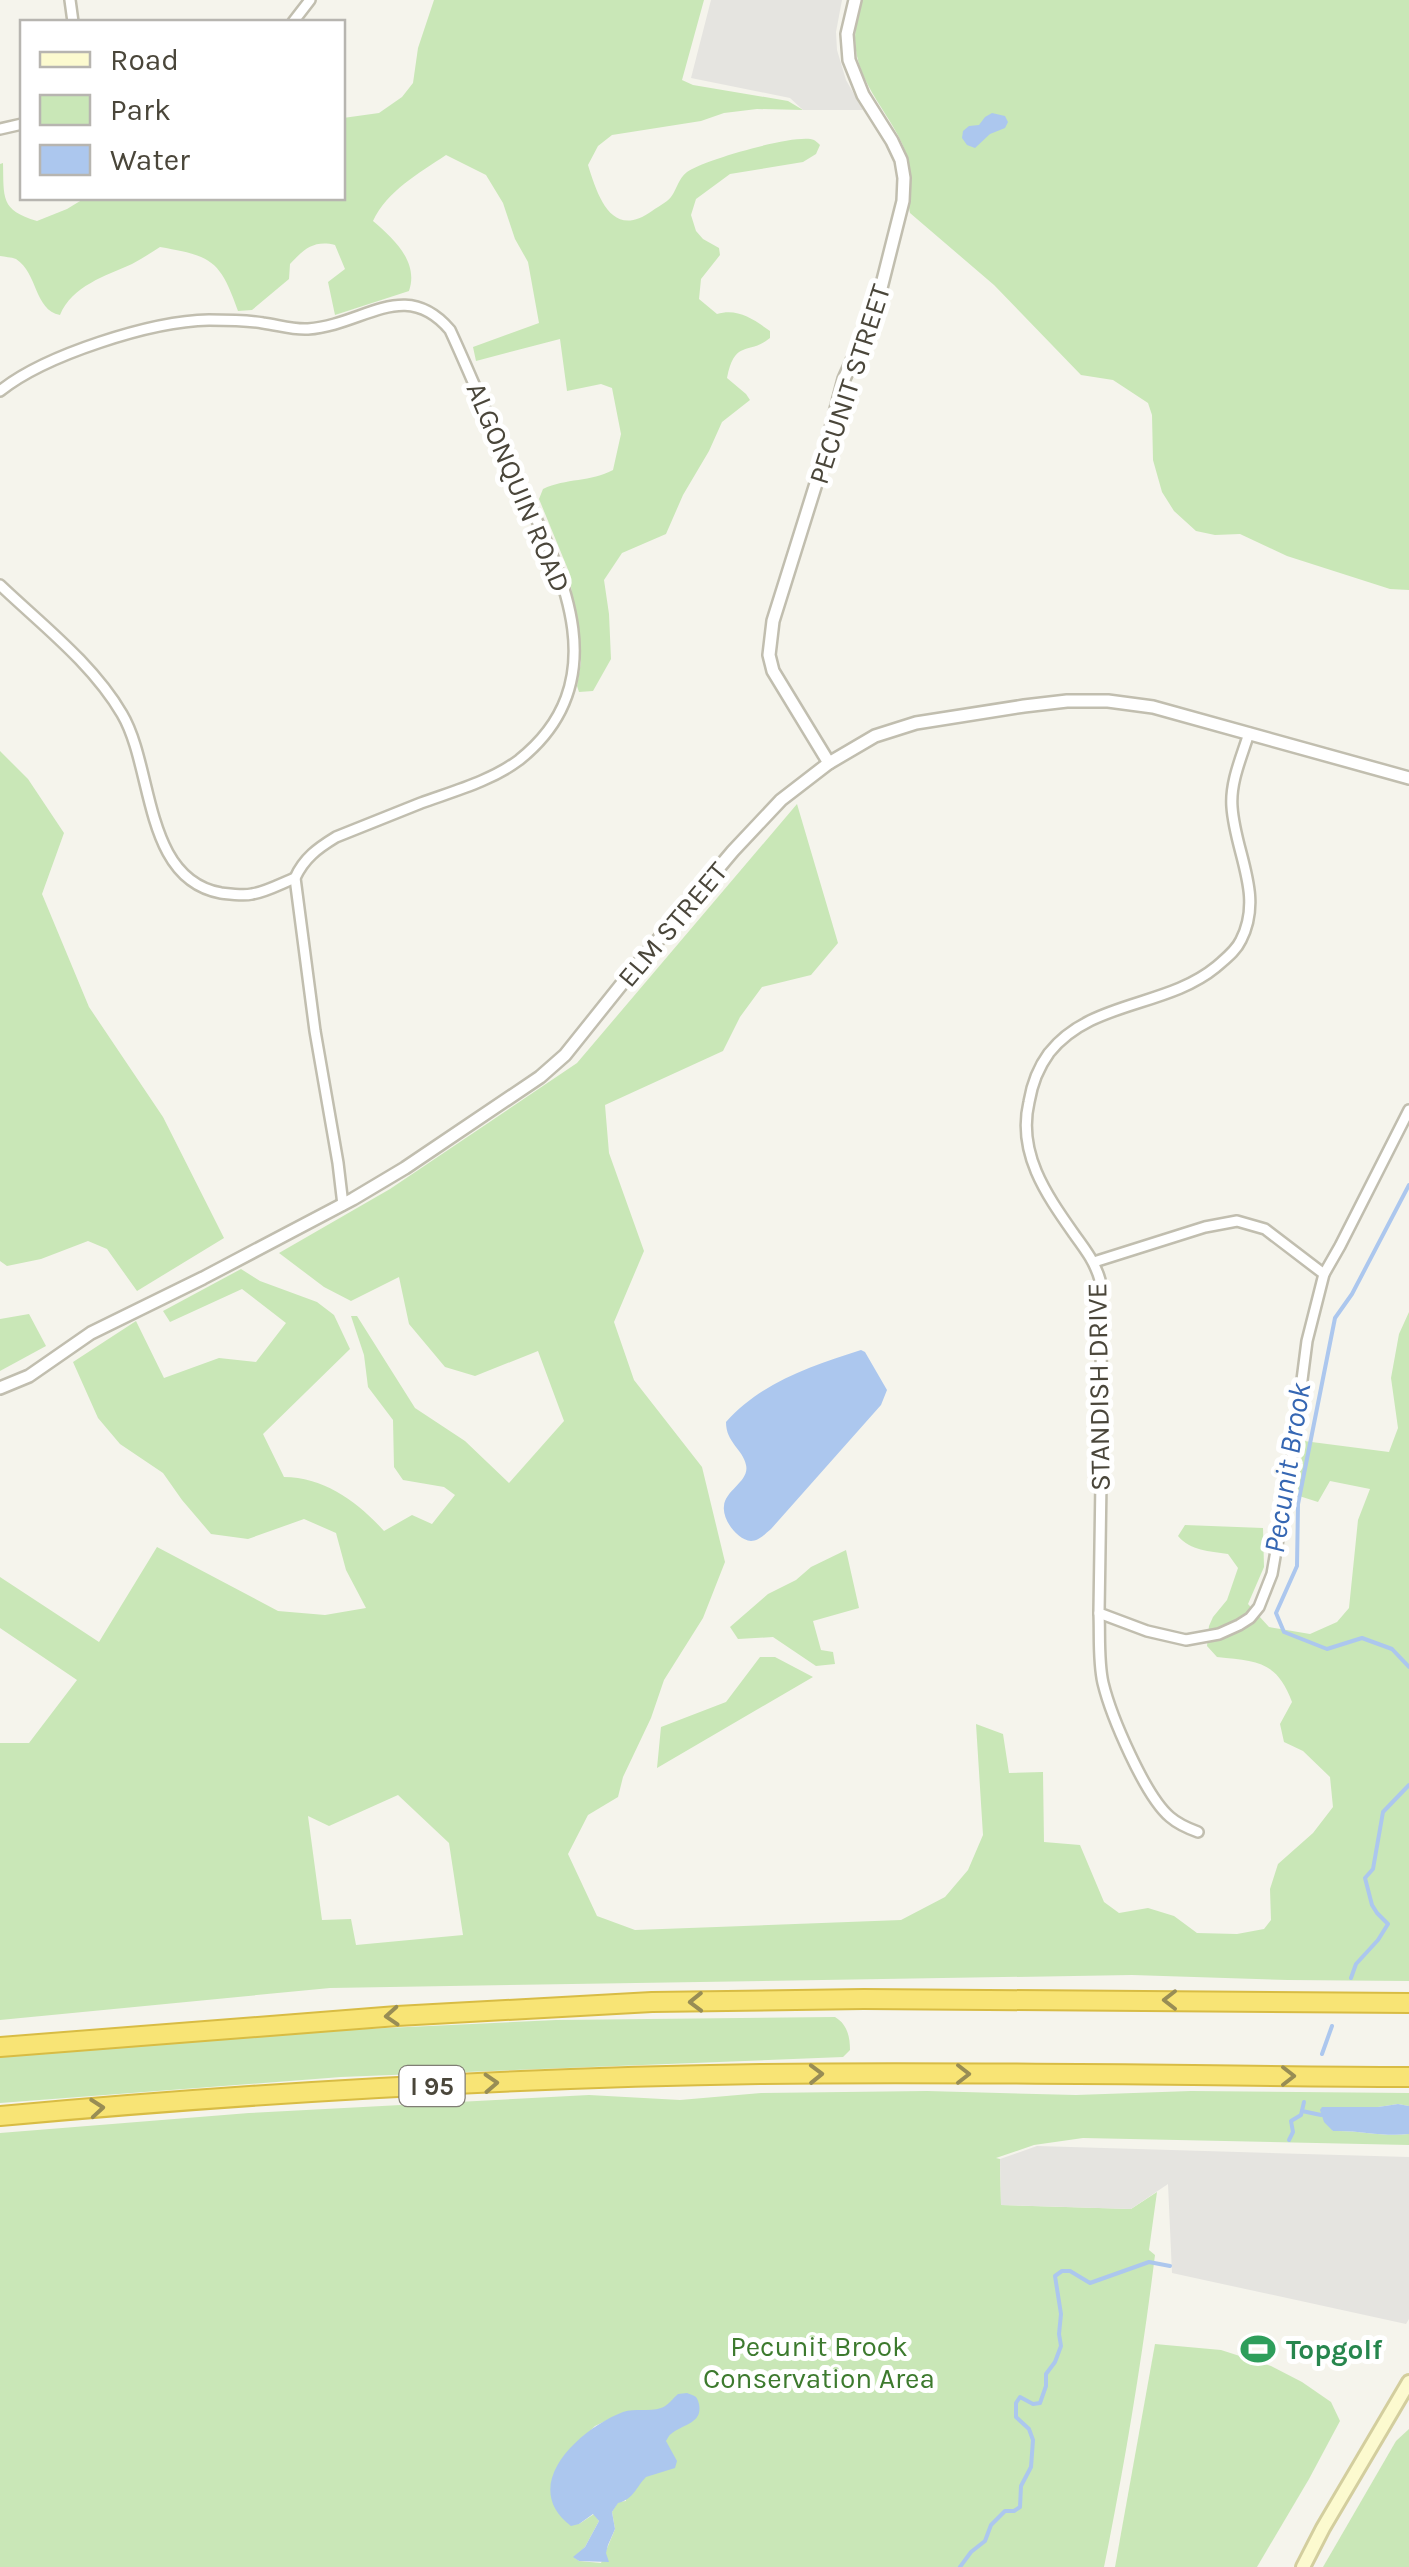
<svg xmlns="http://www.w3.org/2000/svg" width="1409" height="2567" font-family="Karla,sans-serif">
  <rect width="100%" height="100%" fill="#f5f4ec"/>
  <g fill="#c9e7b7" fill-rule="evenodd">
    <path d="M434,0H704L682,80L693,85L788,101L803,110L757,109L724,113L701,121L612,135L598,146L588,165C598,197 612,240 652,211C657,207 666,203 671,197C677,189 678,179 687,172C703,160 797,133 814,140C816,141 818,143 820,145L816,154L803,162L730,174L696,199L691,215L696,231L703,239L719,248L720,255L701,279L699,299L717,314C738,308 753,319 770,331V338C748,356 735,338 727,378L746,394L750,400L722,422L709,451L683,495L666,534L622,553L604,580L609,614L611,659L593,691L579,692L577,686L581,662L569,572L539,499L543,489C566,478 591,482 613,470L621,434L612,388L601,384L567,391L560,339L476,361L473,347L539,323L528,262L515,239L503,203L486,175L446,155C419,173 387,191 373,221C394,239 419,262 409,291L335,315L328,282L345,269L335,245C314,240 304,249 290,264L289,279L252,310L238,311C220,260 212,256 160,247C151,253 141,259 132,264C105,276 72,286 60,315C34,310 38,273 16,259C11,257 5,257 0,256V164L3,163C4,198 0,210 37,221L67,209L85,198H342L343,118L379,113L402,97L413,83L418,48Z"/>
    <path d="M861,0H1409V590L1390,589L1287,556L1240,534L1215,535L1196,531L1174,511L1162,492L1153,460L1152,415L1148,403L1113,380L1081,375L994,285L910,213C906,196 913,178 908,159C896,117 855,86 855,38C855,25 861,13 861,0Z"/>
    <polygon points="0,751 28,779 64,833 42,894 89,1007 163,1117 224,1238 137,1291 107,1249 88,1241 41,1259 7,1266 0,1261"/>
    <path d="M797,804L838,943L811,975L762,987L740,1017L723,1051L605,1105L609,1153L644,1251L614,1322L634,1380L702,1467L725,1562L703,1618L664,1680L651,1718L623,1777L618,1797L588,1815L568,1854L597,1916L635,1930L901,1920L945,1897L968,1870L983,1835L976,1724L1003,1734L1009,1773L1043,1772L1044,1842L1080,1845L1104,1902L1119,1913L1148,1908L1174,1916L1197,1933L1237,1934L1264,1929L1271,1920L1270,1889L1278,1864L1313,1833L1333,1807L1330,1777L1303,1751L1284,1742L1280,1724L1292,1702C1277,1661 1257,1661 1217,1657L1207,1646L1209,1626L1213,1617L1227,1600L1238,1568L1228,1554C1209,1551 1191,1551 1178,1536L1185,1525L1263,1528L1264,1567L1248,1604L1269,1627L1310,1634L1337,1622L1349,1608L1358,1520L1370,1489L1330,1481L1318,1502L1296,1495L1304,1441L1389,1452L1398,1428L1391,1378L1399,1334L1409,1312V1981L1288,1980L1132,1975L330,1988L0,2020V1743H29L77,1680L0,1628V1577L99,1642L157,1547L278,1611L325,1615L366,1608L346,1570L336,1533L304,1519L248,1539L211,1534L182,1500L163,1473L120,1444L98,1418L73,1362L136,1321L164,1378L219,1358L256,1362L286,1323L242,1289L170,1322L163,1311L241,1269L260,1281L317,1302L334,1315L350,1349L263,1434L284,1477C324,1477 358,1502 384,1531L412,1515L432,1524L455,1495L444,1487L403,1480L394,1467L393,1420L368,1387L364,1355L351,1316H357L415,1408L465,1441L509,1483L564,1421L538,1351L475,1376L445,1367L409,1324L399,1277L351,1301L324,1287L279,1253L390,1189L577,1063ZM398,1795L449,1843L463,1935L356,1945L351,1919L322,1920L308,1816L329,1826Z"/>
    <polygon points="29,1314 46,1346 0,1371 0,1319"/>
    <polygon points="846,1550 859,1608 813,1621 821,1650 833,1652 835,1664 816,1666 773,1637 738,1639 730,1627 768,1594 796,1580 811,1567"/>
    <polygon points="760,1657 775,1657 813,1677 657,1768 661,1727 726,1702"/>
    <path d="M835,2017C847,2024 850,2036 850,2050L843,2057L341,2077L0,2103V2056L343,2030L556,2020Z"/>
    <path d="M927,2091L1076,2095L1191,2091L1409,2093V2106L1398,2104L1378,2107H1322L1333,2131C1359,2130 1383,2137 1409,2134V2145L1083,2138L1034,2145L996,2158L1000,2159L1001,2205L1131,2209L1157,2192L1149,2250L1155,2255C1142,2360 1125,2463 1104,2567H0V2133L249,2113L589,2095L680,2100L761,2093ZM618,2415L626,2501L618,2502L612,2512L615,2529L601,2563L579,2561L574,2557L585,2547L599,2521L594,2514L579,2524L564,2457L595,2426Z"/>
    <polygon points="1155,2344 1221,2350 1271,2366 1302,2382 1331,2402 1340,2421 1309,2479 1257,2567 1115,2567"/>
    <polygon points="1409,2429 1409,2567 1323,2567 1396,2441"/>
  </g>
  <g fill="#e5e4e0">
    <polygon points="711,0 842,0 836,32 837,50 846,80 863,110 803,110 790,98 691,78"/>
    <polygon points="1037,2146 1409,2157 1409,2319 1406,2324 1172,2273 1168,2184 1131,2209 1001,2205 1000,2159"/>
  </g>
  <g fill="#acc7ee">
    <polygon points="992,113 1005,116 1008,122 1005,128 990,134 975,148 967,145 962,138 963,131 969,126 979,125 985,117"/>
    <path d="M861,1350L865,1352L887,1390L881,1405L771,1529C766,1533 759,1541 751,1541C737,1540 722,1519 724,1506C725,1490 750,1481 746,1465C743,1449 726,1443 726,1422C762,1382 811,1366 861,1350Z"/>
    <path d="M1398,2104L1409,2106V2134C1383,2137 1359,2130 1333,2131L1324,2122L1320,2110L1322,2107H1378Z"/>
    <path d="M687,2393C694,2396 697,2395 699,2404C703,2424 682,2424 671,2434C669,2435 668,2438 666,2441L677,2461L675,2468L646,2477C636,2487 634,2499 618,2503L612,2512L615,2529L608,2545L606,2553L609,2562L579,2561L573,2557L585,2547L599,2521L593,2514L579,2524L571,2526C517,2485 581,2428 623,2412C635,2408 649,2412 661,2408C668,2406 673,2398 678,2394Z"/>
  </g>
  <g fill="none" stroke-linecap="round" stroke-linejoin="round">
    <g stroke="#acc7ee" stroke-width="4">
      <polyline points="1409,1185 1352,1294 1335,1318 1298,1504 1297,1566 1276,1613 1284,1632 1327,1649 1362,1638 1392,1649 1409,1667"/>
      <polyline points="1351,1978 1356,1964 1378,1940 1388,1924 1377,1913 1372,1905 1365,1878 1373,1869 1383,1812 1409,1785"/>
      <polyline points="1322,2054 1332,2026"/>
      <polyline points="1302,2111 1321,2115"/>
      <polyline points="1289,2140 1293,2132 1291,2121 1301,2115 1304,2102"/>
      <polyline points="960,2567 971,2552 985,2541 991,2525 1005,2511 1014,2511 1020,2507 1021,2486 1031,2467 1033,2440 1029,2429 1016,2417 1016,2403 1020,2397 1033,2404 1040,2403 1046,2386 1046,2374 1055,2362 1061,2346 1059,2334 1061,2314 1055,2276 1062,2271 1070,2271 1090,2283 1149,2262 1170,2266"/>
    </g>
    <g stroke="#c1beaf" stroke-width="14">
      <g id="minor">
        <polyline points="70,0 73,22"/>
        <polyline points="293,22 310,0"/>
        <polyline points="0,129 22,124"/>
        <path d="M0,391C45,355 151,321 209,320C226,320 246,320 263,323C278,325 293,330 308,329C364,325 405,277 450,330C469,371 486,414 506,455C551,553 627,674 519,760C491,781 454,791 421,803C393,814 364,826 336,837C318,848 304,858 295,878L315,1031L338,1163L343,1205"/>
        <path d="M0,585C42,625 92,663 122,714C154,768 143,879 221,893C230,894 243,896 252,894C266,892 282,883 295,878"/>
        <path d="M1249,733C1242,756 1230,782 1232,807C1235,853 1264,895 1241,940C1236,951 1225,959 1216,967C1166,1008 1091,1000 1049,1053C1038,1068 1032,1084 1029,1102C1017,1153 1046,1194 1074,1234C1085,1249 1095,1262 1100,1280L1102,1415L1099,1613L1147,1631L1186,1640L1219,1634L1239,1625L1250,1618L1259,1607L1272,1574L1292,1458L1307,1341L1324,1274L1340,1246L1409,1110"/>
        <polyline points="1094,1262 1205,1227 1237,1221 1265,1229 1324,1274"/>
        <path d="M1099,1613C1100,1635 1098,1661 1103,1683C1111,1716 1145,1796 1170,1817C1178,1824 1187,1828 1198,1832"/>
      </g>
    </g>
    <g stroke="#c1beaf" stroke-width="16">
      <g id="tertiary">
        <polyline points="829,763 773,671 769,655 773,621 819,474 844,379 877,304 903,201 904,178 901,160 892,141 863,95 849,60 847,34 855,0"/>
        <polyline points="0,1388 29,1376 91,1333 203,1278 353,1199 405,1168 540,1077 565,1055 637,965 733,851 781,800 829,763 875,736 916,723 1024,706 1067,701 1108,701 1153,707 1409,778"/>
      </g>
    </g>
    <g stroke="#d3ce9e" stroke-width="18">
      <polyline id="secondary" points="1303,2567 1323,2528 1409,2382"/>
    </g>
    <g stroke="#d8bc44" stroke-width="22">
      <g id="motorway">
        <polyline points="0,2047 397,2016 652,2002 864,1999 1409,2003"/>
        <path d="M0,2116C253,2093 507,2078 760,2074C977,2071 1193,2076 1409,2077"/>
      </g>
    </g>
    <use href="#minor" stroke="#fff" stroke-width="9"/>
    <use href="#tertiary" stroke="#fff" stroke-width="11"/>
    <use href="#secondary" stroke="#fcfacf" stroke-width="12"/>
    <use href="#motorway" stroke="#f8e475" stroke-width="18"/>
  </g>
  <defs><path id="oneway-chevron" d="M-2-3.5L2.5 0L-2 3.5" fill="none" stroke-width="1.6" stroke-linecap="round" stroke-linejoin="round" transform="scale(2.5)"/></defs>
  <g stroke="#988d55">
    <use href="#oneway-chevron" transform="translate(1170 2000) rotate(-180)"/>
    <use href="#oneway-chevron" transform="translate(696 2002) rotate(179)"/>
    <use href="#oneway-chevron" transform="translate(392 2016) rotate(176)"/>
    <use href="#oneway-chevron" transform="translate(816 2074) rotate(-1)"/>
    <use href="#oneway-chevron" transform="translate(963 2074)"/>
    <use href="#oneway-chevron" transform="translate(1288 2076)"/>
    <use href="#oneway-chevron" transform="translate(491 2083) rotate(-3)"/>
    <use href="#oneway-chevron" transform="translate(97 2108) rotate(-5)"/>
  </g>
  <defs>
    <g id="stadium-bare" transform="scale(2.7)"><path d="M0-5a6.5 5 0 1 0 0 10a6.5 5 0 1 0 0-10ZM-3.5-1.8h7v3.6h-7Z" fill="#2e9e5b" stroke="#fff" stroke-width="2.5" paint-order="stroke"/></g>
  </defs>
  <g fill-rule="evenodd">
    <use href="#stadium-bare" x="1258" y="2349"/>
  </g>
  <g text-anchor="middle" stroke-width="10" stroke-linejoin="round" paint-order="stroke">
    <rect fill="#fff" stroke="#807e75" stroke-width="2.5" x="399.5" y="2066" width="65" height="40" rx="8"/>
    <g font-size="25" font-weight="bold" fill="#4a463a">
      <text x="432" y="2095">I 95</text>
    </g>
    <g font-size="28" fill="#4a463a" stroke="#fff">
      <text transform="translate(849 384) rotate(-72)" y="10">PECUNIT STREET</text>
      <text transform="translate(519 487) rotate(67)" y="10">ALGONQUIN ROAD</text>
      <text transform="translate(672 924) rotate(-50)" y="10">ELM STREET</text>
      <text transform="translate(1098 1387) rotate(-91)" y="10">STANDISH DRIVE</text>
    </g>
    <g font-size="28" fill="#3d7a2e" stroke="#fff">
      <text x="819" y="2356">Pecunit Brook<tspan x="819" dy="32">Conservation Area</tspan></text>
    </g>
    <g font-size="28" font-weight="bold" fill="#27864d" stroke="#fff" text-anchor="start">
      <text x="1286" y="2359">Topgolf</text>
    </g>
    <g font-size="30" font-style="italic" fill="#3667b3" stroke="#fff">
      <text transform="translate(1287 1468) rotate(-81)" y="10">Pecunit Brook</text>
    </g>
  </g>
  <rect x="20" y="20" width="325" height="180" fill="#ffffff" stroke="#b7b5b0" stroke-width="2.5"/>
  <rect x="40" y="52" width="50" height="15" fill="#fcfacf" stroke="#b7b5b0" stroke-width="2.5"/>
  <text x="110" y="70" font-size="30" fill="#4a463a">Road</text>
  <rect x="40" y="95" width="50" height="30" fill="#c9e7b7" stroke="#b7b5b0" stroke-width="2.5"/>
  <text x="110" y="120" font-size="30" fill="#4a463a">Park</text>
  <rect x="40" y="145" width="50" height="30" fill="#acc7ee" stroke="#b7b5b0" stroke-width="2.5"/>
  <text x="110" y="170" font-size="30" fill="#4a463a">Water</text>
</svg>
